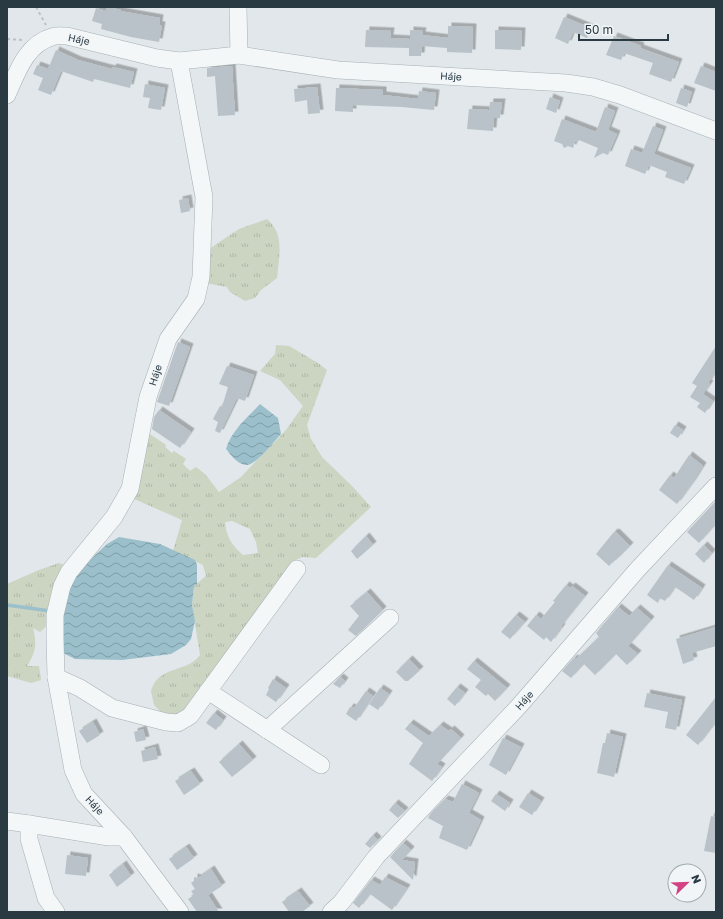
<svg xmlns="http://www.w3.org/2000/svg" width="723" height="919" font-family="'Golos Text',sans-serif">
  <defs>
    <pattern id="grass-tufts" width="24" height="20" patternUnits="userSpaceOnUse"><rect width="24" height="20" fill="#ccd4c2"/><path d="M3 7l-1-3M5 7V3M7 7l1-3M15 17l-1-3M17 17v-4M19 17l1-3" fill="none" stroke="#afb7a8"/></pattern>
    <pattern id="water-waves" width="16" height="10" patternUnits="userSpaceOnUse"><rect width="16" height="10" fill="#9bc0cb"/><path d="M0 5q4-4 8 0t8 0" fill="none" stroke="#7e9da6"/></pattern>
    <filter id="shadow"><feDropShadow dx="3.5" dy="-3.5" stdDeviation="0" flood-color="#0004"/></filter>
  </defs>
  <rect width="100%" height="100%" fill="#e1e7ea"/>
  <g fill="url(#grass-tufts)" fill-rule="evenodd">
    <path d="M267,219C285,234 279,257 277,278L261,290L255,298L245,301L230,292L227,287L205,283L206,251L239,229Z"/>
    <path d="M276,345L289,346L318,363L327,370L307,425L311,439L322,457L353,487L371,507L316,558L302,557L294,561L183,714L164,715L154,705L151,691C152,688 153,685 155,682C166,667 190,670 200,655L192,605L194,586L206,576L203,565L173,551L182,520L132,498L144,430L166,445L165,447L172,453L174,451L186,459L183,464L190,471L196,467L205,474L219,492L241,477L286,430L303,406L280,380L260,371L275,354ZM232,521L250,529L256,542L258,553L243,555C232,546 226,536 225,522Z"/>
    <path d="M59,563L66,566L48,625L40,632L33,628C37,644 36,652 27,666H39L41,680L31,683L7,676V584L39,570Z"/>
  </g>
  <g fill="url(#water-waves)">
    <path d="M260,404L278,418L281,434C274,441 256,466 246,465C237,464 231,455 226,449C231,431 248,417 260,404Z"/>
    <polygon points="119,537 160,544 195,560 197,565 197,584 194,586 192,605 195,621 191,639 186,645 171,654 122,660 75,659 61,652 59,612 77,572 107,544"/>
  </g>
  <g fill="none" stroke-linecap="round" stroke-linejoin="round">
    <polyline stroke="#9bc0cb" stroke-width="3.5" points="7,605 50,611"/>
  </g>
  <g fill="#b8c2c8" filter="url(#shadow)">
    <polygon points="107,7 121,10 120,11 160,18 159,25 162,25 159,42 131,37 101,29 102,24 92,21 96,8 106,11"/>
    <polygon points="564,17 591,28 587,38 573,32 568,44 555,38"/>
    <polygon points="448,26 473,27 472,53 447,52 447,48 422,46 421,56 409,56 409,48 365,47 366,30 391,31 390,38 410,39 410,30 423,31 422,35 448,38"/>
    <polygon points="495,30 522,31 521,50 495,49"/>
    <polygon points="614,36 641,46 640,48 679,62 671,82 649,74 653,63 624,53 621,60 606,55"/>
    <polygon points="56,50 78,60 112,69 113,67 134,72 130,88 94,79 93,82 61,71 51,95 38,90 43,78 33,74 37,65 48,69"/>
    <polygon points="232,66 235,115 218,116 215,76 207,77 207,68"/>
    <polygon points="701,66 716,72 716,91 694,83"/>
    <polygon points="145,84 165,88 161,110 148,108 150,98 143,97"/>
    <polygon points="317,87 320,113 308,114 307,100 295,102 294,89"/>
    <polygon points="336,88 383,90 383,95 418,99 419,91 436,93 434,110 402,107 353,105 353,112 335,111"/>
    <polygon points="681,88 692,92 687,107 676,103"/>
    <polygon points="550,97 560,101 556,113 546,109"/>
    <polygon points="490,102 502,102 500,118 494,118 493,131 467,129 469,109 489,110"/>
    <polygon points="605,107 615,111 608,130 617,134 608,155 603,153 594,158 598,148 579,140 578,142 575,141 573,148 568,146 564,148 562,144 554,141 562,119 596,132"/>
    <polygon points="653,126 663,130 654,154 691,168 684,184 665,177 667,172 649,165 645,174 625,166 631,149 642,153"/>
    <polygon points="188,198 190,211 181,213 179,200"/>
    <polygon points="178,342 190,347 169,406 157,402"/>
    <polygon points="716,346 716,371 708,383 710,384 703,394 713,401 705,413 697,407 700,403 690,397 697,386 692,383"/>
    <polygon points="227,366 254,375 245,401 237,398 220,433 215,431 218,422 213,419 220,406 222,407 228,387 219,384"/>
    <polygon points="159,410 191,432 180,448 152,429 154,417"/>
    <polygon points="675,425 683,430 678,438 670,433"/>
    <polygon points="689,455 703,466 693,482 677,504 659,490 670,475 674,478"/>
    <polygon points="716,501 716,524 699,543 687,532"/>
    <polygon points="614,532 615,533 616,532 630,546 616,560 615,560 609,566 596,554"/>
    <polygon points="366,536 373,545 357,559 351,551"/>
    <polygon points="704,545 712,553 704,563 695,554"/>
    <polygon points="668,565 702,588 694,600 675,587 665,601 660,598 658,603 647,595"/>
    <polygon points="566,585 570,588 572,586 585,596 561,626 562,627 551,642 546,637 544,640 527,626 536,615 541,619 555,602 553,601"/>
    <polygon points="367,592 383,610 356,636 348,630 359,616 350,606"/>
    <polygon points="618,607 629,616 637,608 651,620 628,646 638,654 627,665 616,654 595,675 584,664 571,678 562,671 574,658 576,659 599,637 596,633"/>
    <polygon points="516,615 525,622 510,639 501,632"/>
    <polygon points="716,627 716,646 692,653 694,660 683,664 676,639"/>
    <polygon points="409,659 420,670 408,681 405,681 396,672"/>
    <polygon points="474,661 507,688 495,701 488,694 486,696 475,687 481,680 467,669"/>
    <polygon points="340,677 345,681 340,688 333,684"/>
    <polygon points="273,679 286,688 276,702 266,695 269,689 268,688"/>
    <polygon points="457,687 465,693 455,706 447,699"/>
    <polygon points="380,688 389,694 378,710 369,704"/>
    <polygon points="366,691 373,696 356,721 346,714 350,707 354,708"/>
    <polygon points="647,693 682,700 676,730 665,728 668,712 644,707"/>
    <polygon points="716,697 716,722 698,745 686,735"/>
    <polygon points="214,713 223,720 216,730 206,723"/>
    <polygon points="93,722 100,735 87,743 79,731"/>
    <polygon points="410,723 429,736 440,725 449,731 451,729 461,738 437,764 442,767 432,781 409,764 423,743 405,729"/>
    <polygon points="143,729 146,740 136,742 134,732"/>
    <polygon points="607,733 623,737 614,777 597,773 603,743 605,743"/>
    <polygon points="503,738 521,747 506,775 489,765"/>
    <polygon points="239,744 253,760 232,777 219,762"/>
    <polygon points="155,747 158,759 143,762 141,751"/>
    <polygon points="191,771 200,784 184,795 175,781"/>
    <polygon points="462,784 479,793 469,813 481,820 467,850 439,838 443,826 428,818 430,814 445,799 453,802"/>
    <polygon points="528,793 541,801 532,815 519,807"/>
    <polygon points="496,794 510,803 505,811 491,801"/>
    <polygon points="395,803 405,811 398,818 389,810"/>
    <polygon points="711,816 716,817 716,853 704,851"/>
    <polygon points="373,835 378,840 370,848 365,844"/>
    <polygon points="403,843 411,850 402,860 415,862 413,880 390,857"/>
    <polygon points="186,847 194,858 177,870 169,859"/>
    <polygon points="67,855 88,858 86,876 65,874"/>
    <polygon points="123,864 131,876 117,887 109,875"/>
    <polygon points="211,869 222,886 208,895 219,912 197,912 188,899 194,895 191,891 195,889 191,883 194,881 194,877 198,878"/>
    <polygon points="385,877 407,888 392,910 370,894 359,908 353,903 371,880 380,885"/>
    <polygon points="298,891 310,906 302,912 289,912 282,902"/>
  </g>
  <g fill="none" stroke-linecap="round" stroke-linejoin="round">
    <g stroke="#a6b0b5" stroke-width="18">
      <g id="minor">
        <polyline points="238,7 239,55"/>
        <polyline points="179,61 204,197 201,277 196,299 168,339 148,397 130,489 114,517 69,572 62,586 55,615 55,639 56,677 73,770 84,794 124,837 180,912"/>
        <path d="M7,95C17,73 26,44 52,37C56,35 62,36 67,36L157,58L179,61L239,55L338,70L566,83L593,87L620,95L716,131"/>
        <polyline points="56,677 80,688 112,708 166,722 178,723 190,716 297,569"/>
        <polyline points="208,691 321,765"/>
        <polyline points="267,730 390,618"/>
        <polyline points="7,821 29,824 109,837 124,837"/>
        <polyline points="29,824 29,839 46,898 56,912"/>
        <polyline points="331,912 341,903 376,857 519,706 637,570 716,486"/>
      </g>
    </g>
    <g stroke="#bbc2c5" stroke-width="2" stroke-dasharray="3 3" stroke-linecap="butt">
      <polyline points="36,7 46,25"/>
      <polyline points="7,39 22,40"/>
    </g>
    <use href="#minor" stroke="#f4f7f8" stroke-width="17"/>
  </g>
  <g text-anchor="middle" stroke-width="3" stroke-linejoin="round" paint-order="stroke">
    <g font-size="10" fill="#293a43" stroke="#f1f5f7">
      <text transform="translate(79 39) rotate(12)" y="4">Háje</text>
      <text transform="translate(451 76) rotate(3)" y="4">Háje</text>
      <text transform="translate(155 375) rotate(-72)" y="4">Háje</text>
      <text transform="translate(524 700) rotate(-48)" y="4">Háje</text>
      <text transform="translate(95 805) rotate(47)" y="4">Háje</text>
    </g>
  </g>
  <rect width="723" height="919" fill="none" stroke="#293a43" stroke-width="16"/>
  <g transform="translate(687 883) rotate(67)"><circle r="19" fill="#f1f5f7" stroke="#a1aaaf"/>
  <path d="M0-3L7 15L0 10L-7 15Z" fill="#d34282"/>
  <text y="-6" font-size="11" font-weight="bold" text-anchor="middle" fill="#293a43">N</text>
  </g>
  <path d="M579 34v6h89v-6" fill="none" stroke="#293a43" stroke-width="2"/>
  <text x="585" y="34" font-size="12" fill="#293a43" stroke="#f1f5f7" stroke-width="3" paint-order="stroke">50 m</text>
</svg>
